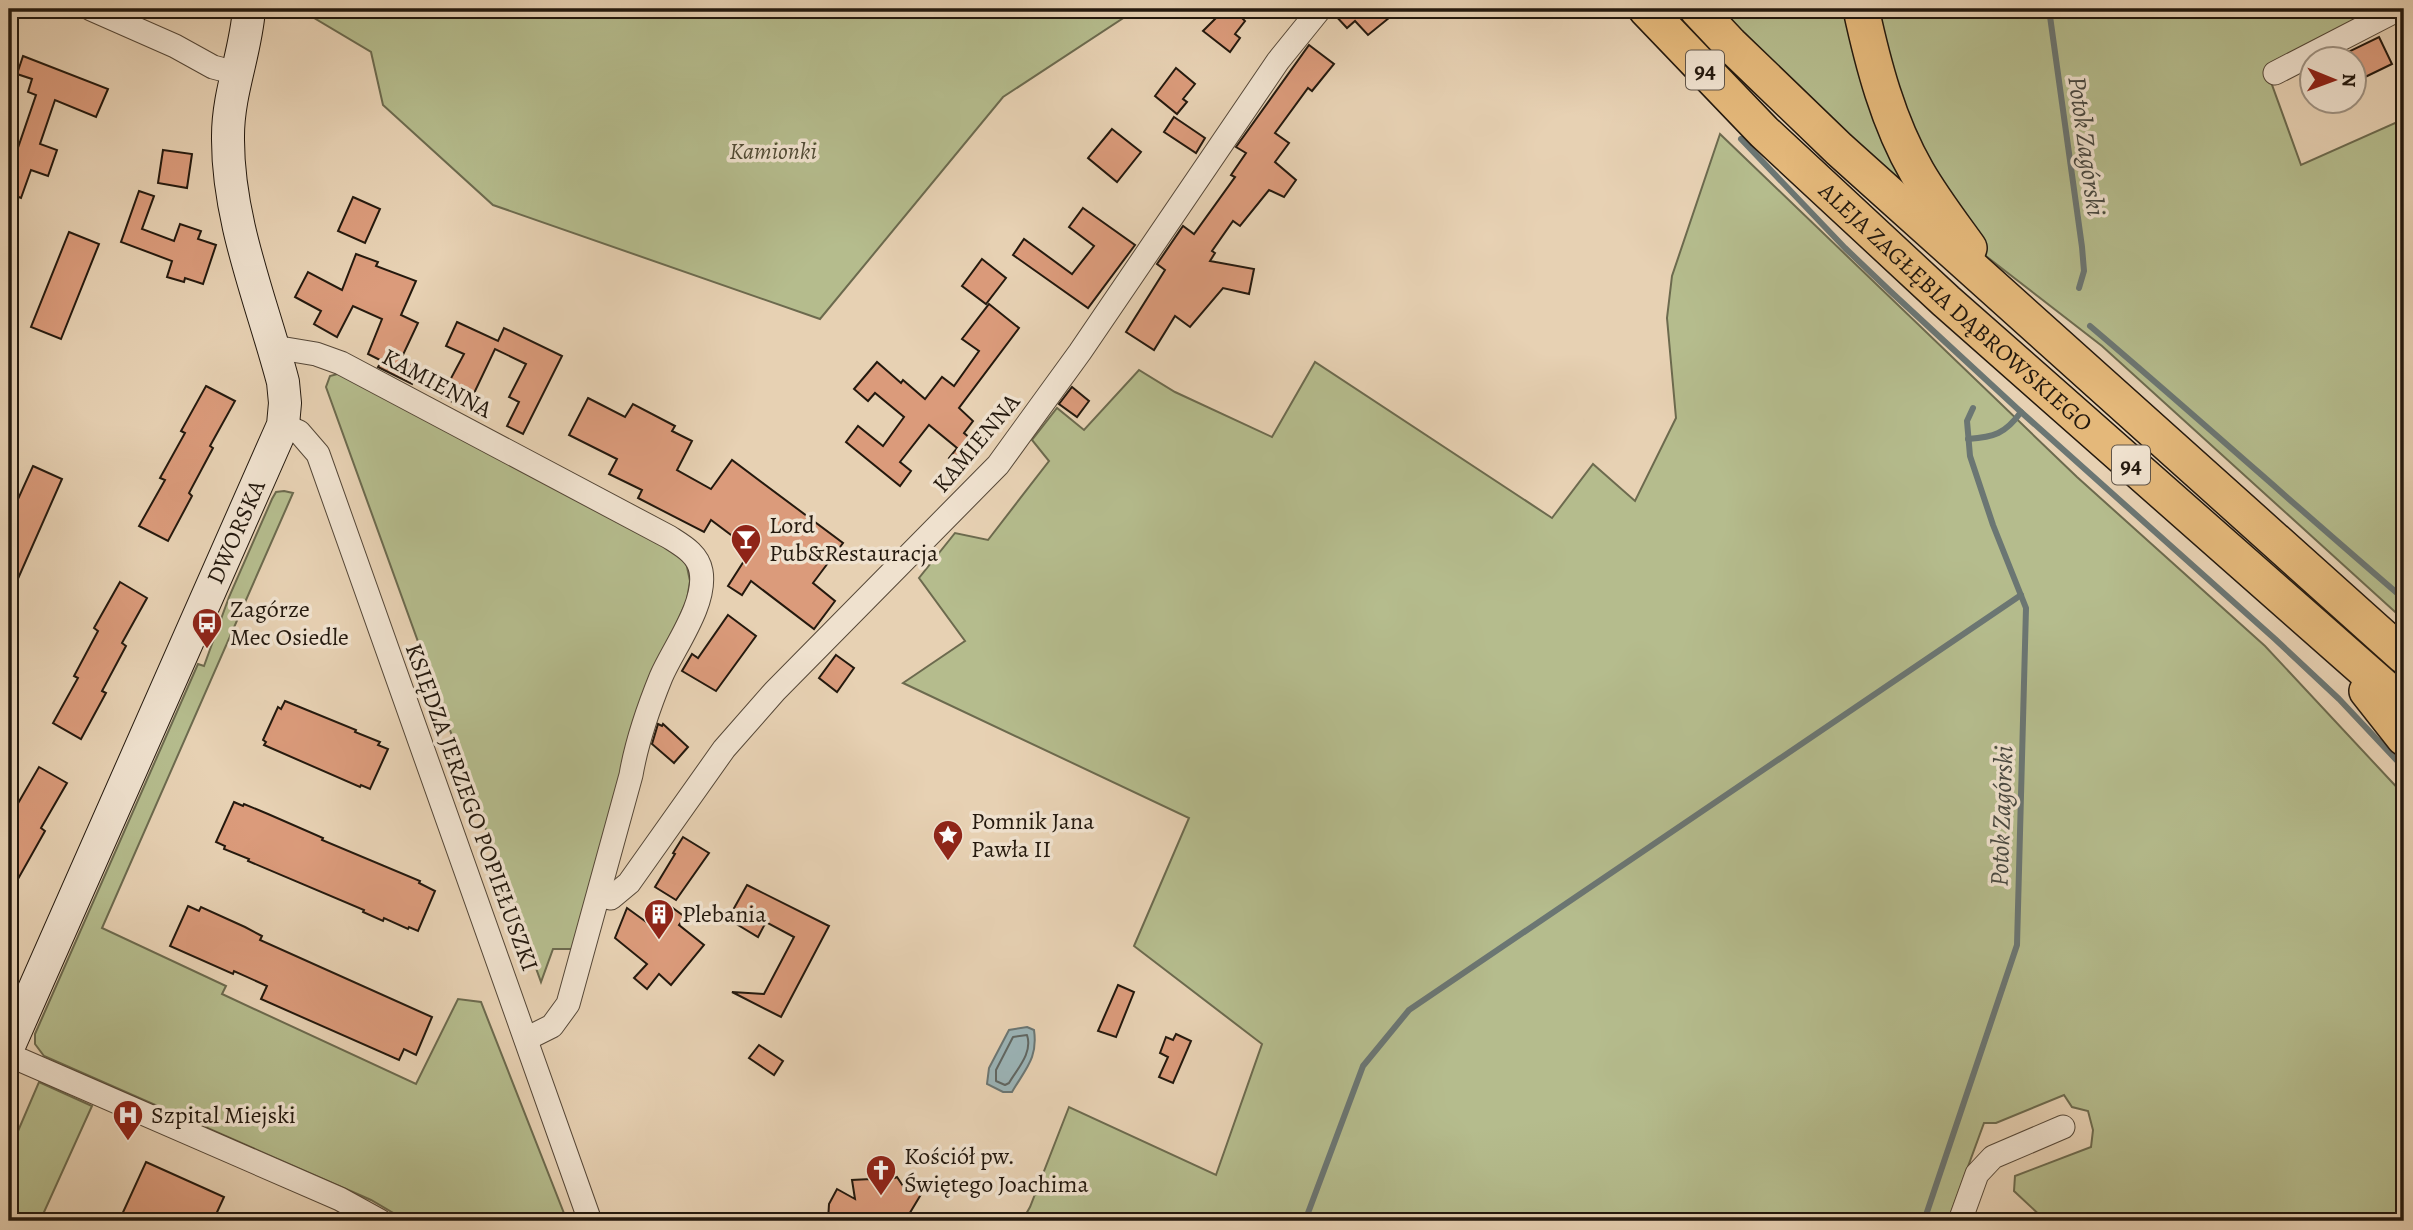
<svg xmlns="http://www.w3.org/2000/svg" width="2413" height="1230" font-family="Alegreya,serif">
  <rect width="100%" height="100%" fill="#e7d1b3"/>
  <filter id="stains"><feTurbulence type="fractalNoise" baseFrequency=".00286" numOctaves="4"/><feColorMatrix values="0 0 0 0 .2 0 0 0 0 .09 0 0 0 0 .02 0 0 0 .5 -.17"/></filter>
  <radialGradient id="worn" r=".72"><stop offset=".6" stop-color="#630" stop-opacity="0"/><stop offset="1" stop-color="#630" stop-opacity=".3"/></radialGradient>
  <g fill="#b5bc8d" stroke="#6c6a4e" stroke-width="2">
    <polygon points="299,9 1137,9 1003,97 820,319 493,205 383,105 371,52"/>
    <polygon points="1717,9 2383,9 2267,71 2301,165 2404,119 2404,620 2102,346 1920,205"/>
    <polygon points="1720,134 2077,477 2265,646 2404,795 2404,1221 2046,1221 2014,1191 2015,1176 2091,1147 2093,1130 2088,1111 2072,1107 2064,1095 1996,1123 1984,1123 1948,1221 1022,1221 1030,1207 1069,1107 1216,1175 1262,1044 1134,946 1189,818 903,683 965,641 919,578 955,533 988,540 1049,461 1032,440 1057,408 1084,430 1139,370 1175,392 1272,437 1315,362 1552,518 1593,464 1635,501 1676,418 1667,318 1672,276"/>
    <polygon points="341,373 671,550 686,562 690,581 687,600 657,667 574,949 553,949 541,982 326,387 330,376"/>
    <polygon points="284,491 293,493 102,928 226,986 222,994 416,1084 458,999 481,1002 567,1221 407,1221 371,1200 44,1056 35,1044 35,1034 198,664 204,666 229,597 272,499 276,492"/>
    <polygon points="39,1082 92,1106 40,1221 9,1221 9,1152"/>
  </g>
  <path fill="#9bb4b7" stroke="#6b7673" stroke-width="2" d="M1027,1027L1034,1030C1038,1058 1026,1068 1012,1092H1003L987,1084L989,1068L1009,1030Z"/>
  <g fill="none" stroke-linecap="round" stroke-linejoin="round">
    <path stroke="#606662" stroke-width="2" d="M1027,1035C1033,1053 1017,1069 1009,1083L1005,1085L996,1081V1070L1013,1037Z"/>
    <g stroke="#6b7673" stroke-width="6">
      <polyline points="2049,9 2082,247 2084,271 2079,288"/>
      <polyline points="1741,139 1845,248 1890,291 2021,412 2275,639 2339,699 2404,768"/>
      <path d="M2090,326C2196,416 2299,509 2404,599"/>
      <path d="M1968,439C1994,437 2005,434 2021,412"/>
      <polyline points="1305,1221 1363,1066 1409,1010 2021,595"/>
      <polyline points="1924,1221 2017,945 2026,608 1993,525 1970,456 1967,421 1973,408"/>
    </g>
  </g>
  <g fill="#db9b7b" stroke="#24190e" stroke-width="2">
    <polygon points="1225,9 1250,9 1242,18 1245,21 1235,34 1240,38 1230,52 1203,31"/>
    <polygon points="1334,9 1400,9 1368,35 1355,21 1347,28 1333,13"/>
    <polygon points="2379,37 2392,64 2361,79 2354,60 2348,52"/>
    <polygon points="1309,45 1334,64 1312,91 1308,88 1275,133 1289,143 1275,162 1296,180 1284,197 1269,190 1240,226 1233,221 1212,251 1215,253 1210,261 1254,269 1249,294 1223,288 1190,327 1175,316 1154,350 1126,332 1165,270 1157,264 1183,226 1194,234 1235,177 1231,175 1246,153 1236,147"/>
    <polygon points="23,56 108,89 96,117 55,100 40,144 57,150 48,176 31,170 21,198 9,193 9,174 36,95 28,92 32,79 17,74"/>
    <polygon points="1176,68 1195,84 1183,99 1187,102 1177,114 1155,96"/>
    <polygon points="1174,117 1205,138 1196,153 1164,132"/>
    <polygon points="1112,129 1141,152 1117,182 1088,158"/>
    <polygon points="163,150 192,154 187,188 158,183"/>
    <polygon points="139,191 154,196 142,229 174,241 180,224 201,231 198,239 216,245 203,284 185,278 184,282 167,277 172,261 121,242"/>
    <polygon points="353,197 380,209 365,243 338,231"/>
    <polygon points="1083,208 1135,245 1088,308 1013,255 1024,239 1072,274 1094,246 1069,227"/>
    <polygon points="69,232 99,244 61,339 31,327"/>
    <polygon points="356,254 378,262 376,266 416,281 401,315 418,323 401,359 419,368 412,384 378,367 382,361 368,354 382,319 353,306 337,337 314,324 321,311 295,297 308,272 342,290"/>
    <polygon points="982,259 1006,278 986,304 962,286"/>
    <polygon points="989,304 1019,328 959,408 973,421 964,433 983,449 965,471 949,458 957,448 929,425 900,462 911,471 900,486 846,442 858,426 883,446 904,417 875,393 868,401 854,389 877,362 901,383 903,380 925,399 942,377 954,386 979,351 962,339"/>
    <polygon points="457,322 498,341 504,328 562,356 523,434 507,426 519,402 509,397 526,364 495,349 467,408 441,397 464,354 446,346"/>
    <polygon points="206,386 235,401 210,446 213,448 189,493 192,496 168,541 139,526 165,480 160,478 185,433 181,431"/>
    <polygon points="1072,387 1089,401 1077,417 1059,404"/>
    <polygon points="588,398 625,417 633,404 675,426 672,431 692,441 677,470 711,489 732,460 843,543 813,583 835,601 814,629 751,581 742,595 728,586 751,550 711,520 704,532 638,498 642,490 609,474 617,459 569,435"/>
    <polygon points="33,466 62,479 9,599 9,519"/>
    <polygon points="120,582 147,598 122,643 126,646 102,691 106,693 81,739 53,723 78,678 74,676 98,631 94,628"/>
    <polygon points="728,615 756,636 716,691 682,671 692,654 698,658"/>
    <polygon points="836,655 854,668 837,692 819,678"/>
    <polygon points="285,701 356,730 355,732 380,742 378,745 388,749 370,789 361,785 360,787 264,745 266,742 263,740 278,707 281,709"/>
    <polygon points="658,724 662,726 663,724 688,747 674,763 652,744"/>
    <polygon points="39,767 67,783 41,828 45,831 9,895 9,830 17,815 13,812"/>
    <polygon points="234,802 243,806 244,804 268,814 323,838 322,840 420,881 419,883 435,891 418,931 409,927 408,929 384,918 383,921 363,912 364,910 248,861 249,859 224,849 225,846 216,842"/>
    <polygon points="683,837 709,853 676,900 655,887 675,854 673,853"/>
    <polygon points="747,885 829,926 781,1017 732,992 764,994 794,937 766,922 758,937 728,919"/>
    <polygon points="666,903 685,917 679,925 704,945 671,985 659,974 647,989 634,978 647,964 615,938 627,908 649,924"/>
    <polygon points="188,906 199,911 201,907 245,927 262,936 260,940 432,1017 416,1055 404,1049 399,1060 261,999 267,986 234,971 233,974 170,946"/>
    <polygon points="1118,985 1134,992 1116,1037 1098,1031"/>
    <polygon points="1176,1034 1191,1041 1173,1083 1159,1077 1168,1057 1160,1053 1166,1037 1173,1040"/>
    <polygon points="759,1045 783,1061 774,1075 749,1058"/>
    <polygon points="146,1162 224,1197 213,1221 119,1221"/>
    <polygon points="894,1176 895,1178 897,1177 905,1189 929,1181 905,1221 828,1221 829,1204 837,1189 855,1199 852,1180 871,1179 880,1184"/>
  </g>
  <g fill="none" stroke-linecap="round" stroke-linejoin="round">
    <g stroke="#554737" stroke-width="25">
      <g id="street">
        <polyline points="91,9 175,46 213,67 236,73"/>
        <polyline points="2275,73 2399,9"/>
        <path d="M274,347L316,354L341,363L669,537C683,546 698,554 701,571C707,604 674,647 661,677C648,709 637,740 631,775L568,1004L552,1026L526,1039"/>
        <polyline points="283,425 299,432 318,454 590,1221"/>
        <polyline points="599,895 611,898 629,883 724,749 775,691 998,465 1080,352 1278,61 1320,9"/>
        <polyline points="9,1055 340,1199 380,1221"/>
        <polyline points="1960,1221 1977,1174 1993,1157 2063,1127"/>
      </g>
    </g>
    <g stroke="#24190e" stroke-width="34">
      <g id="secondary">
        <path id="s1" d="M9,1046L283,425L285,403L283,382C262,302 227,220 228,136C228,92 246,52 249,9"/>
      </g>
    </g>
    <g stroke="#24190e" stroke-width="38">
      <g id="primary">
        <path id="s2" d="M1646,9L1764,132L1946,301L2404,705"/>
        <polyline points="1697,9 1730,44 1839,149 2404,656"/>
        <path d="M1861,9C1873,64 1888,122 1917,172C1932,198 1951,223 1969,248"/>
        <polyline points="2367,691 2404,738"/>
      </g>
    </g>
    <use href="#street" stroke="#efe1ce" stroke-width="23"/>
    <use href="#secondary" stroke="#efe1ce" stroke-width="32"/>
    <use href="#primary" stroke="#e4b87a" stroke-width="35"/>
  </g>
  <defs>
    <g id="bar-pin" transform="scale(1.575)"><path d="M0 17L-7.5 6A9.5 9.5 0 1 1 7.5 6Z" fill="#8f2418" stroke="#efe1ce"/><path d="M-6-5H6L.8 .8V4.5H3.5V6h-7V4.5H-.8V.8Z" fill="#fff"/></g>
    <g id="bus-pin" transform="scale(1.575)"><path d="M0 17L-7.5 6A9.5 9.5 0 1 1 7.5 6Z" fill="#8f2418" stroke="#efe1ce"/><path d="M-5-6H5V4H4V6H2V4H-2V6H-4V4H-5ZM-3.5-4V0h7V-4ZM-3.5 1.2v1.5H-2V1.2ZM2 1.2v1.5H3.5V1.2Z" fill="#fff"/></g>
    <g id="sight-pin" transform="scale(1.575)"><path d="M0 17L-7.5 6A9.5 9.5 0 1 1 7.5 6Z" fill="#8f2418" stroke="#efe1ce"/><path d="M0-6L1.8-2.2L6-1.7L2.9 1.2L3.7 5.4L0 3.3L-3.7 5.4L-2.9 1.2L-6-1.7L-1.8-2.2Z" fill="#fff"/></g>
    <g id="building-pin" transform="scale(1.575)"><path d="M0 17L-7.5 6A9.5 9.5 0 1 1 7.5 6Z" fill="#8f2418" stroke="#efe1ce"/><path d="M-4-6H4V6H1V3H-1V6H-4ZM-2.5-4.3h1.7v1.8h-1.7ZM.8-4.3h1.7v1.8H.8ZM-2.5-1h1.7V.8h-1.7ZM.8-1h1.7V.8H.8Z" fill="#fff"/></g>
    <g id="hospital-pin" transform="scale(1.575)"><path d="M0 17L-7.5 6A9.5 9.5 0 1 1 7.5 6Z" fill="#8f2418" stroke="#efe1ce"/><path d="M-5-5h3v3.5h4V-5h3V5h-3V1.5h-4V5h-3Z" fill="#fff"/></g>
    <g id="church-pin" transform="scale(1.575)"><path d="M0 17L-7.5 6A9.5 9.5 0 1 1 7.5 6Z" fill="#8f2418" stroke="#efe1ce"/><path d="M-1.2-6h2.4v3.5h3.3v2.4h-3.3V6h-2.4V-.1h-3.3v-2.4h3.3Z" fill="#fff"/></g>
  </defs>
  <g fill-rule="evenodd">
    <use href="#bar-pin" x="746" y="539"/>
    <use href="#bus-pin" x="207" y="623"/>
    <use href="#sight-pin" x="948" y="835"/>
    <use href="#building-pin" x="659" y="914"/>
    <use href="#hospital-pin" x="128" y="1115"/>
    <use href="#church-pin" x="881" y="1170"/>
  </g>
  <g text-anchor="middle" stroke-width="7" stroke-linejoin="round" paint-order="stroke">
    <g fill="#efe1ce" stroke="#615548" stroke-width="2">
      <rect x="1686" y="50.5" width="38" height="39" rx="5"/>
      <rect x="2112" y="445.5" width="38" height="39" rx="5"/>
    </g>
    <g font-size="23" font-weight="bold" fill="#24190e">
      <text x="1705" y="78">94</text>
      <text x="2131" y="473">94</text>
    </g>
    <g font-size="24" font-style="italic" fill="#504a34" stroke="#efe1ce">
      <text x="773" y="159">Kamionki</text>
    </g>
    <g font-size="24" fill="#24190e" stroke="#efe1ce">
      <text dy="8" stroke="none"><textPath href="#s2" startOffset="430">ALEJA ZAGŁĘBIA DĄBROWSKIEGO</textPath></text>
      <text transform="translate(437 383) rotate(28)" y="8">KAMIENNA</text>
      <text transform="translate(976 443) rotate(-50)" y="8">KAMIENNA</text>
      <text dy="8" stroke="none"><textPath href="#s1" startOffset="562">DWORSKA</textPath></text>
      <text transform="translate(472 807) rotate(70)" y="8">KSIĘDZA JERZEGO POPIEŁUSZKI</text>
    </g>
    <g font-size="24" fill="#24190e" stroke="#efe1ce" text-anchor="start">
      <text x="769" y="533">Lord<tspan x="769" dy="28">Pub&amp;Restauracja</tspan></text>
      <text x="230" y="617">Zagórze<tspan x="230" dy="28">Mec Osiedle</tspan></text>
      <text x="971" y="829">Pomnik Jana<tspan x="971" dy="28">Pawła II</tspan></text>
      <text x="682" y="922">Plebania</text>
      <text x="151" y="1123">Szpital Miejski</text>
      <text x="904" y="1164">Kościół pw.<tspan x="904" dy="28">Świętego Joachima</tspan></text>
    </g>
    <g font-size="26" font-style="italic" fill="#484841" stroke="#efe1ce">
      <text transform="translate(2087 146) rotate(82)" y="9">Potok Zagórski</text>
      <text transform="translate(2001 816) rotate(-88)" y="9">Potok Zagórski</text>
    </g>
  </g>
  <rect width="2413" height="1230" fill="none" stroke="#e7d1b3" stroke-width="35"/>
  <rect x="10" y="10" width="2392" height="1209" fill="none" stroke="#24190e" stroke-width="3.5"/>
  <rect x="18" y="18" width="2378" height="1195" fill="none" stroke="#24190e" stroke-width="2"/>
  <g transform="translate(2333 80) rotate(91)"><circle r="33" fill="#efe1ce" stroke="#9e9181" stroke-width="2"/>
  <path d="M0-5L12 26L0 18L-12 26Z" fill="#8f2418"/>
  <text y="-10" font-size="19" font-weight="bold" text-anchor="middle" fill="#24190e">N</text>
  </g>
  <rect width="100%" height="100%" filter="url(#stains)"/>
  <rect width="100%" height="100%" fill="url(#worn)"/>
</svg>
